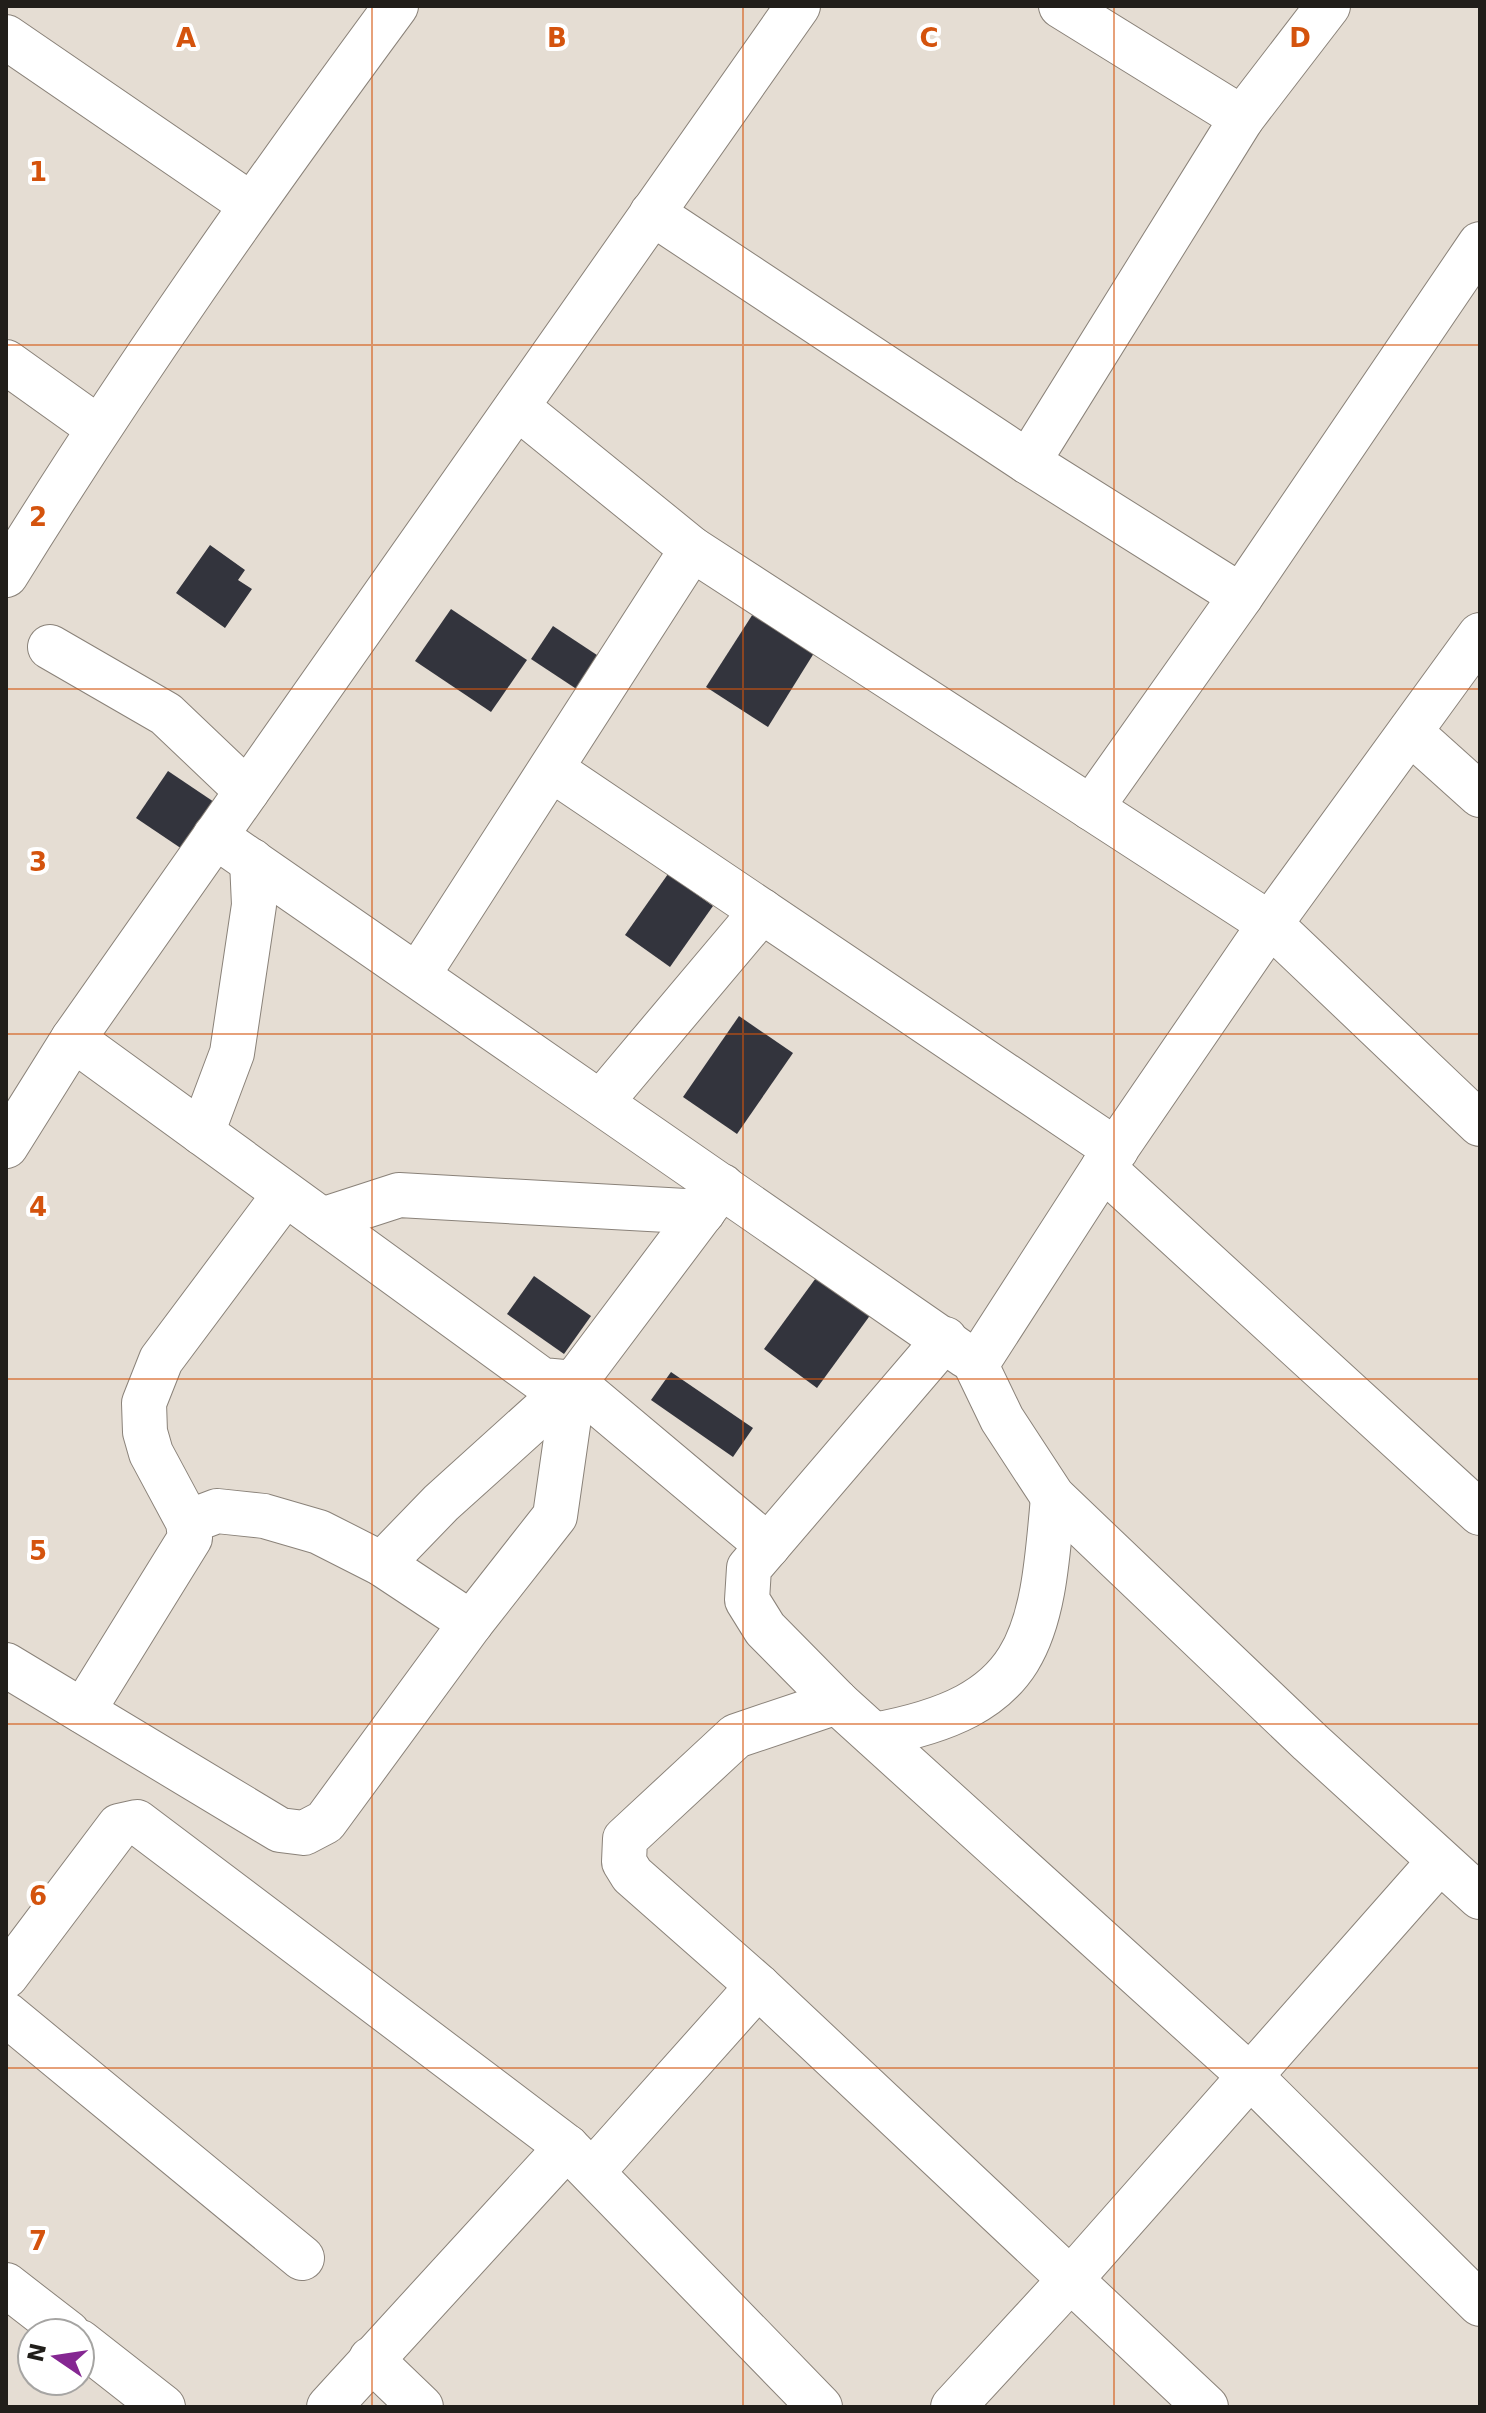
<svg xmlns="http://www.w3.org/2000/svg" width="1486" height="2413" font-family="'DejaVu Sans',sans-serif">
  <rect width="100%" height="100%" fill="#e5ddd3"/>
  <g fill="#33343d">
    <polygon points="210,545 245,570 238,580 252,589 225,628 176,593"/>
    <polygon points="758,606 819,645 768,727 706,687"/>
    <polygon points="451,609 527,660 491,712 415,661"/>
    <polygon points="553,626 603,659 581,692 531,659"/>
    <polygon points="168,771 220,806 188,853 136,818"/>
    <polygon points="668,874 713,906 670,967 625,935"/>
    <polygon points="739,1016 793,1053 737,1134 683,1097"/>
    <polygon points="821,1271 874,1310 817,1388 764,1349"/>
    <polygon points="534,1276 591,1316 564,1354 507,1314"/>
    <polygon points="671,1372 753,1428 733,1457 651,1400"/>
  </g>
  <g fill="none" stroke-linecap="round" stroke-linejoin="round">
    <g stroke="#8a8279" stroke-width="46">
      <g id="street">
        <polyline points="1061,6 1242,118 1028,462 1241,596 1480,244"/>
        <polyline points="6,37 250,204"/>
        <polyline points="1242,118 1328,6"/>
        <polyline points="652,213 1028,462"/>
        <polyline points="6,362 97,427"/>
        <polyline points="517,407 692,549 1270,924 1480,1124"/>
        <path d="M6,575C127,379 259,192 396,6"/>
        <polyline points="1480,635 1270,924 1103,1168 976,1365 1002,1419 1053,1497 1310,1742 1480,1897"/>
        <polyline points="50,647 166,714 247,791"/>
        <polyline points="1410,732 1480,795"/>
        <polyline points="551,769 1116,1150"/>
        <polyline points="1091,808 1241,596"/>
        <polyline points="215,836 966,1356"/>
        <polyline points="418,975 692,549"/>
        <polyline points="73,1039 542,1380 574,1383 722,1186"/>
        <polyline points="602,1101 762,911"/>
        <polyline points="202,1133 232,1053 254,905 252,861"/>
        <polyline points="6,1146 73,1039 798,6"/>
        <polyline points="1103,1168 1480,1513"/>
        <polyline points="322,1220 399,1195 703,1212"/>
        <polyline points="945,1339 749,1568 747,1600 765,1629 837,1702 1251,2077 1480,2304"/>
        <polyline points="574,1383 768,1546"/>
        <polyline points="188,1522 217,1511 264,1516 319,1532 382,1564 471,1623"/>
        <polyline points="382,1564 441,1503 574,1383"/>
        <polyline points="6,1665 280,1830 304,1833 325,1822 471,1623 555,1516 574,1383"/>
        <polyline points="837,1702 736,1736 625,1839 624,1862 632,1875 758,1986 1206,2407"/>
        <polyline points="83,1711 190,1538 188,1522 151,1453 145,1432 144,1403 161,1360 285,1194"/>
        <path d="M874,1735C1032,1706 1041,1642 1053,1497"/>
        <polyline points="6,1976 119,1826 137,1822 567,2147 820,2407"/>
        <polyline points="6,2014 302,2258"/>
        <polyline points="592,2172 758,1986"/>
        <polyline points="6,2285 68,2333"/>
        <polyline points="80,2342 163,2407"/>
        <polyline points="371,2359 421,2407"/>
        <polyline points="329,2407 567,2147"/>
        <polyline points="953,2407 1070,2280 1439,1862"/>
      </g>
    </g>
    <use href="#street" stroke="#fff" stroke-width="44"/>
  </g>
  <path fill="none" stroke="#d4530d" stroke-width="2" stroke-opacity="0.55" d="M372,6V2407M743,6V2407M1114,6V2407M6,345H1480M6,689H1480M6,1034H1480M6,1379H1480M6,1724H1480M6,2068H1480"/>
  <g font-size="26" text-anchor="middle" font-weight="bold" fill="#d4530d" stroke="#fff" stroke-width="8" stroke-linejoin="round" paint-order="stroke">
    <text x="186" y="47">A</text>
    <text x="557" y="47">B</text>
    <text x="929" y="47">C</text>
    <text x="1300" y="47">D</text>
    <text x="38" y="181">1</text>
    <text x="38" y="526">2</text>
    <text x="38" y="871">3</text>
    <text x="38" y="1216">4</text>
    <text x="38" y="1560">5</text>
    <text x="38" y="1905">6</text>
    <text x="38" y="2250">7</text>
  </g>
  <rect width="1486" height="2413" fill="none" stroke="#211e1a" stroke-width="16"/>
  <g transform="translate(56 2357) rotate(283)"><circle r="38" fill="#ffffff" stroke="#a6a5a3" stroke-width="2"/>
  <path d="M0-6L14 30L0 20L-14 30Z" fill="#852792"/>
  <text y="-12" font-size="22" font-weight="bold" text-anchor="middle" fill="#211e1a">N</text>
  </g>
</svg>
